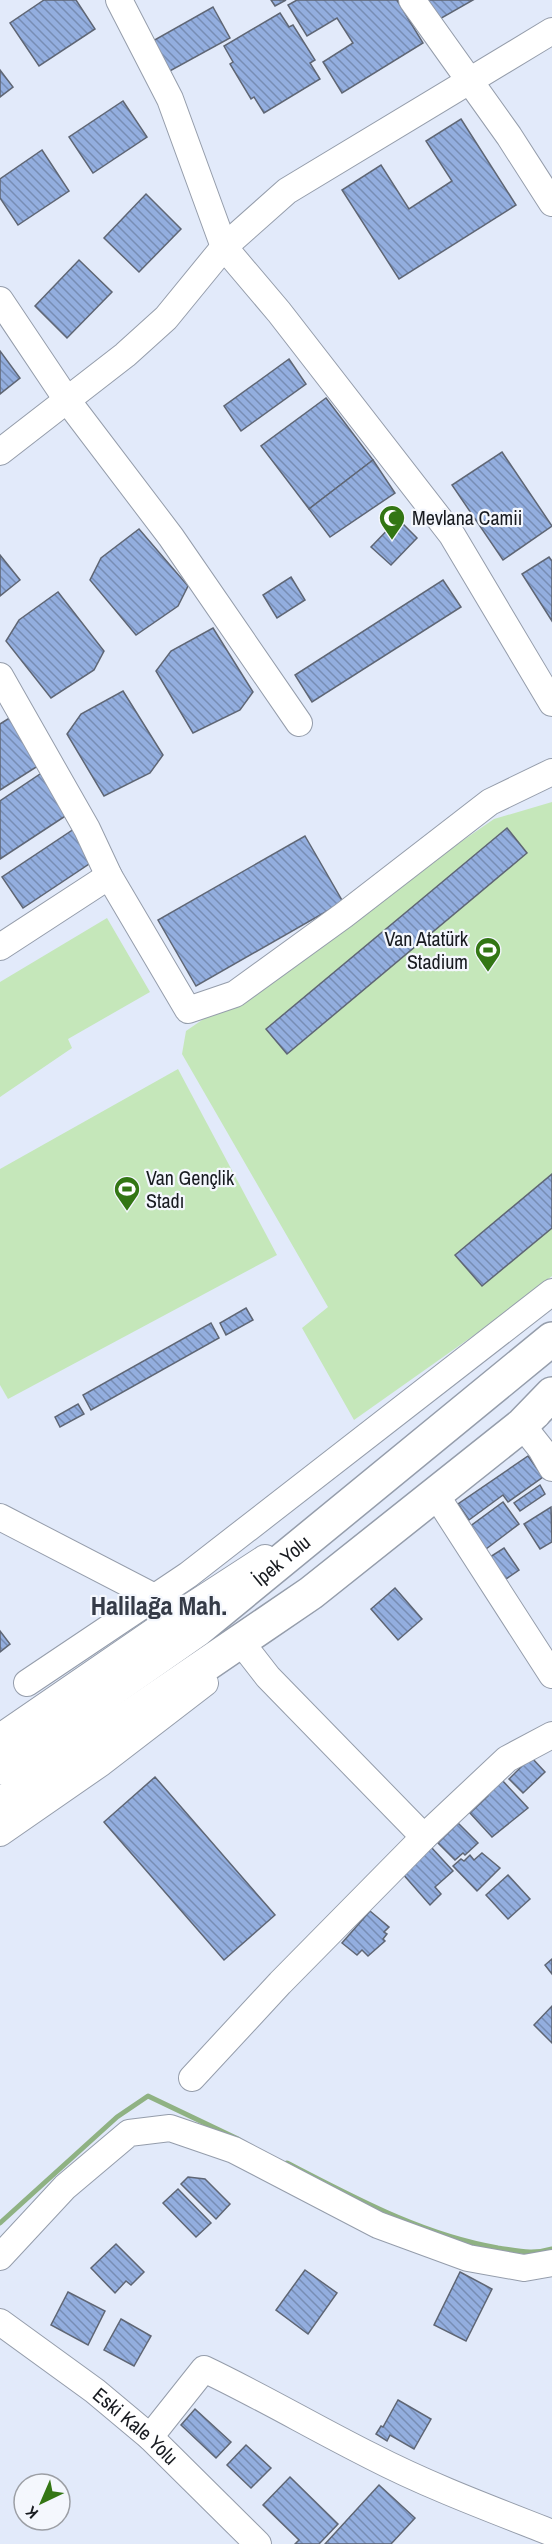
<svg xmlns="http://www.w3.org/2000/svg" width="552" height="2544" font-family="'Archivo Narrow',sans-serif">
  <defs>
    <pattern id="building-back-hatch" width="6" height="6" patternUnits="userSpaceOnUse" patternTransform="scale(1.5)"><rect width="6" height="6" fill="#93aedf"/><path d="M-1 5l2 2M0 0l6 6M5-1l2 2" fill="none" stroke="#778db4"/></pattern>
  </defs>
  <rect width="100%" height="100%" fill="#e2eafa"/>
  <g fill="#c5e7ba">
    <polygon points="552,802 552,1276 521,1302 354,1420 302,1328 328,1307 182,1054 186,1031 494,819"/>
    <polygon points="107,918 150,992 68,1039 72,1048 0,1097 0,982"/>
    <polygon points="178,1069 277,1255 8,1399 0,1385 0,1169"/>
  </g>
  <g fill="none" stroke-linecap="round" stroke-linejoin="round">
    <g stroke="#8fb283" stroke-width="5">
      <path d="M287,2163C355,2198 422,2235 498,2248C519,2251 532,2255 552,2249"/>
      <polyline points="0,2223 117,2117 148,2096 238,2139"/>
    </g>
  </g>
  <g fill="url(#building-back-hatch)" stroke="#5f6674" stroke-width="1.5">
    <polygon points="44,0 76,0 95,29 39,66 10,23"/>
    <polygon points="271,0 286,0 275,6"/>
    <polygon points="297,0 397,0 423,43 342,93 323,62 353,43 337,18 307,36 288,5"/>
    <polygon points="426,0 473,0 438,20"/>
    <polygon points="213,7 230,38 168,72 151,42"/>
    <polygon points="280,13 289,27 293,25 315,60 310,63 320,79 264,113 254,97 251,99 230,64 233,62 224,46"/>
    <polygon points="0,70 13,87 0,97"/>
    <polygon points="123,101 147,137 93,173 69,137"/>
    <polygon points="461,119 516,205 399,279 342,190 381,165 409,209 452,181 426,141"/>
    <polygon points="42,150 69,191 18,225 0,198 0,179"/>
    <polygon points="146,194 181,229 139,272 104,238"/>
    <polygon points="79,260 112,292 67,338 35,306"/>
    <polygon points="0,351 20,378 0,394"/>
    <polygon points="289,359 306,384 241,431 224,406"/>
    <polygon points="326,398 373,460 309,509 261,446"/>
    <polygon points="502,452 552,526 503,560 452,485"/>
    <polygon points="373,460 395,493 330,537 309,509"/>
    <polygon points="398,519 417,538 391,565 371,547"/>
    <polygon points="139,529 188,586 178,606 136,635 90,580 101,558"/>
    <polygon points="0,555 20,580 0,596"/>
    <polygon points="549,557 552,561 552,621 522,574"/>
    <polygon points="291,577 305,600 277,618 263,595"/>
    <polygon points="443,580 461,607 312,702 295,675"/>
    <polygon points="58,592 104,651 94,670 51,698 6,641 19,620"/>
    <polygon points="213,628 253,692 240,710 193,733 156,671 171,651"/>
    <polygon points="123,691 163,755 150,773 104,796 67,734 81,714"/>
    <polygon points="11,717 41,764 0,790 0,724"/>
    <polygon points="46,770 73,811 0,859 0,801"/>
    <polygon points="77,827 98,858 23,908 2,877"/>
    <polygon points="507,828 527,853 287,1054 266,1029"/>
    <polygon points="305,836 343,902 196,986 158,920"/>
    <polygon points="552,1174 552,1228 482,1286 455,1255"/>
    <polygon points="246,1308 253,1320 226,1335 220,1323"/>
    <polygon points="211,1323 219,1338 91,1410 83,1395"/>
    <polygon points="78,1404 84,1414 60,1427 55,1417"/>
    <polygon points="528,1456 543,1477 508,1502 503,1495 469,1520 458,1504"/>
    <polygon points="540,1485 545,1494 520,1511 514,1503"/>
    <polygon points="503,1502 519,1524 486,1549 469,1527"/>
    <polygon points="551,1507 552,1542 540,1549 524,1524"/>
    <polygon points="504,1548 519,1570 506,1579 490,1557"/>
    <polygon points="395,1588 422,1619 398,1640 371,1609"/>
    <polygon points="0,1631 10,1644 0,1652"/>
    <polygon points="531,1757 545,1772 523,1793 509,1779"/>
    <polygon points="155,1777 275,1915 224,1960 104,1822"/>
    <polygon points="501,1779 528,1808 492,1837 470,1813 488,1796 486,1793"/>
    <polygon points="458,1823 478,1843 465,1855 463,1853 455,1860 438,1843"/>
    <polygon points="431,1847 453,1871 435,1887 441,1894 430,1905 402,1873"/>
    <polygon points="482,1853 500,1868 477,1891 453,1866 461,1859 464,1861 470,1855 474,1860"/>
    <polygon points="508,1875 530,1899 508,1919 486,1895"/>
    <polygon points="370,1911 389,1927 384,1932 387,1934 383,1939 385,1941 368,1956 362,1950 357,1955 342,1943"/>
    <polygon points="552,1959 552,1974 545,1965"/>
    <polygon points="552,2006 552,2043 534,2025"/>
    <polygon points="188,2177 205,2179 230,2204 216,2219 181,2184"/>
    <polygon points="178,2189 211,2223 196,2237 163,2203"/>
    <polygon points="116,2244 144,2272 131,2285 126,2281 115,2293 91,2268"/>
    <polygon points="305,2270 337,2293 308,2334 276,2310"/>
    <polygon points="460,2272 492,2289 466,2341 434,2325"/>
    <polygon points="68,2292 105,2311 88,2345 51,2325"/>
    <polygon points="121,2319 151,2336 134,2366 104,2350"/>
    <polygon points="398,2400 431,2419 414,2449 390,2435 387,2441 376,2434 381,2426 383,2427"/>
    <polygon points="195,2409 231,2442 216,2458 181,2425"/>
    <polygon points="246,2445 271,2468 251,2488 227,2465"/>
    <polygon points="290,2477 338,2524 319,2544 295,2544 299,2540 263,2505"/>
    <polygon points="379,2485 415,2518 391,2544 325,2544"/>
  </g>
  <g fill="none" stroke-linecap="round" stroke-linejoin="round">
    <g stroke="#959dab" stroke-width="28">
      <g id="minor">
        <polyline points="119,0 170,99 224,247 279,312 452,535 552,703"/>
        <polyline points="412,0 509,136 552,203"/>
        <polyline points="0,300 67,400 171,537 299,723"/>
        <polyline points="0,452 125,355 166,318 224,247 287,191 552,31"/>
        <polyline points="0,676 87,829 109,876 188,1010 235,994 344,915 490,802 552,772"/>
        <polyline points="0,947 109,876"/>
        <polyline points="537,1415 522,1425 541,1449 552,1468"/>
        <polyline points="436,1495 552,1675"/>
        <polyline points="0,1517 168,1604"/>
        <polyline points="247,1650 268,1677 424,1837"/>
        <polyline points="27,1683 188,1575 552,1292"/>
        <polyline points="0,1737 182,1612 265,1558"/>
        <polyline points="0,1833 101,1763 205,1683"/>
        <polyline points="192,2078 280,1983 424,1837 507,1759 552,1735"/>
        <polyline points="0,2257 65,2187 129,2133 170,2128 234,2150 378,2225 468,2258 524,2268 552,2263"/>
        <path id="s1" d="M0,2322L95,2391L150,2437L258,2544"/>
        <path d="M150,2437L204,2369C261,2396 315,2428 371,2456C429,2486 491,2509 552,2533"/>
      </g>
    </g>
    <g stroke="#959dab" stroke-width="36">
      <g id="highway">
        <path id="s2" d="M0,1768L197,1630L552,1339"/>
        <polyline points="0,1805 311,1593 522,1425 552,1394"/>
      </g>
    </g>
    <use href="#minor" stroke="#fff" stroke-width="26"/>
    <use href="#highway" stroke="#fff" stroke-width="33"/>
  </g>
  <defs>
    <g id="mosque-pin" transform="scale(1.35)"><path d="M0 17L-7.5 6A9.5 9.5 0 1 1 7.5 6Z" fill="#337614" stroke="#f4f7fd"/><path d="M3.5-4.9A6 6 0 1 0 3.5 4.9A5 5 0 1 1 3.5-4.9Z" fill="#fff"/></g>
    <g id="stadium-pin" transform="scale(1.35)"><path d="M0 17L-7.5 6A9.5 9.5 0 1 1 7.5 6Z" fill="#337614" stroke="#f4f7fd"/><path d="M0-5a6.5 5 0 1 0 0 10a6.5 5 0 1 0 0-10ZM-3.5-1.8h7v3.6h-7Z" fill="#fff"/></g>
  </defs>
  <g fill-rule="evenodd">
    <use href="#mosque-pin" x="392" y="518"/>
    <use href="#stadium-pin" x="488" y="950"/>
    <use href="#stadium-pin" x="127" y="1189"/>
  </g>
  <g text-anchor="middle" stroke-width="4.5" stroke-linejoin="round" paint-order="stroke">
    <g font-size="20" fill="#181b20" stroke="#f4f7fd" text-anchor="start">
      <text x="412" y="525">Mevlana Camii</text>
      <text x="468" y="946" text-anchor="end">Van Atatürk<tspan x="468" dy="23">Stadium</tspan></text>
      <text x="146" y="1185">Van Gençlik<tspan x="146" dy="23">Stadı</tspan></text>
    </g>
    <g font-size="20" fill="#181b20" stroke="#f4f7fd">
      <text dy="7" stroke="none"><textPath href="#s2" startOffset="350">İpek Yolu</textPath></text>
      <text dy="7" stroke="none"><textPath href="#s1" startOffset="171">Eski Kale Yolu</textPath></text>
    </g>
    <g font-size="26" font-weight="bold" fill="#353b47" stroke="#f4f7fd">
      <text x="159" y="1615">Halilağa Mah.</text>
    </g>
  </g>
  <g transform="translate(42 2502) rotate(224)"><circle r="28" fill="#f4f7fd" stroke="#9c9fa5" stroke-width="1.5"/>
  <path d="M0-4.5L10 22L0 15L-10 22Z" fill="#337614"/>
  <text y="-9" font-size="16" font-weight="bold" text-anchor="middle" fill="#181b20">K</text>
  </g>
</svg>
